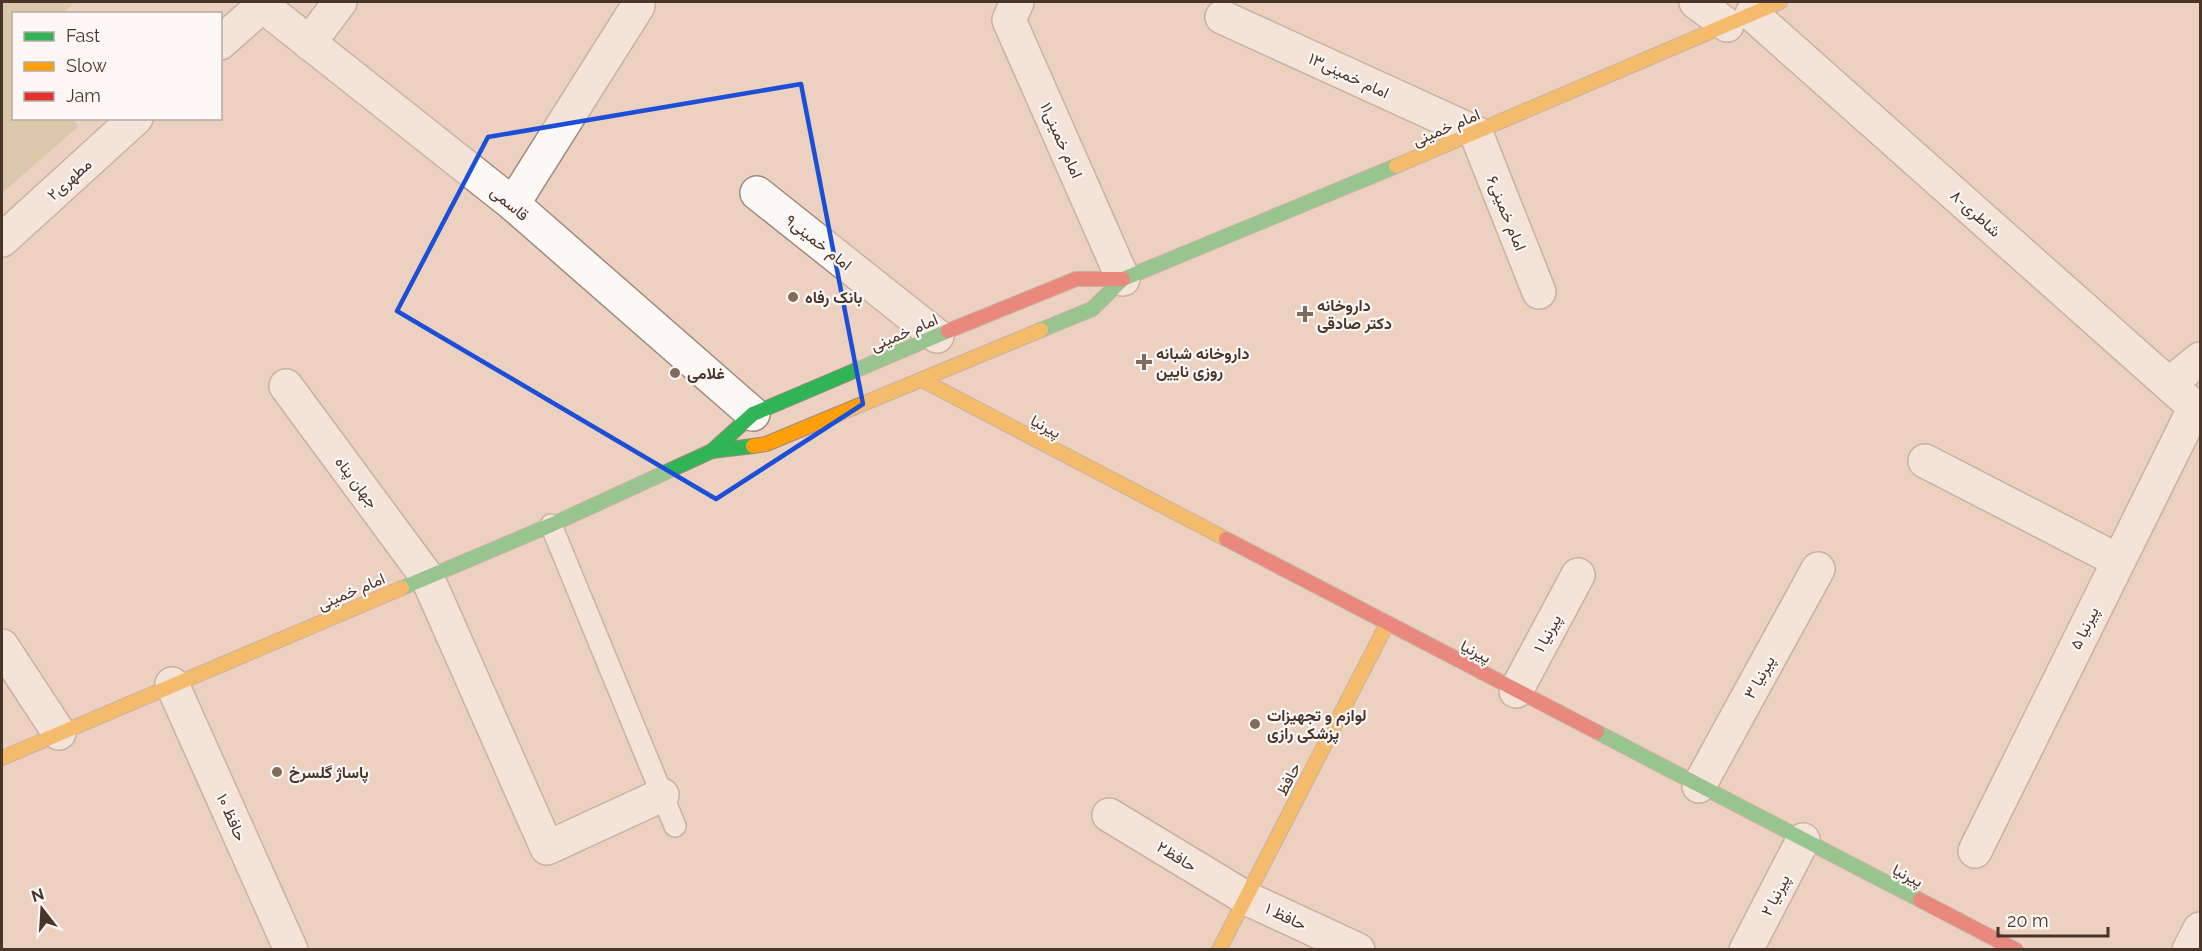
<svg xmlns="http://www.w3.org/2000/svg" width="2202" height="951" font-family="Raleway,Vazirmatn,sans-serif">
  <rect width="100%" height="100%" fill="#ecd1c0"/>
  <polygon fill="#c5bc92" points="2,2 75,2 63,13 14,14 14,118 72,119 79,126 2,193"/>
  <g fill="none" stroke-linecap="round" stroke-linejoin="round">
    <g stroke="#9e8a7d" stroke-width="24">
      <polyline id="lane" points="551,525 675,826"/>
    </g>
    <g stroke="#9e8a7d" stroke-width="36">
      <g id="street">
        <polyline points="258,2 513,204 753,414"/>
        <polyline points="1017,2 1009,20 1123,279"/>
        <polyline points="1696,2 1727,25"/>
        <polyline points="1752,14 2200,412"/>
        <polyline points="1222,17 1476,133 1539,292"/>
        <polyline points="220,43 263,5"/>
        <polyline points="309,43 340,2"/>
        <polyline points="757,193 937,336"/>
        <polyline points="513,204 638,6"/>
        <polyline points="2,240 136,118"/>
        <polyline points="2169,384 2200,359"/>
        <polyline points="286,386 427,577 547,848 662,795"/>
        <polyline points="1925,461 2117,560"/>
        <polyline points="2,646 59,733"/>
        <polyline points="172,684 291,950"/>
        <polyline points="1516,691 1578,575"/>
        <polyline points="1699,786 1818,569"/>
        <polyline points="1109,815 1246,898 1358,950"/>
        <polyline points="1975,851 2195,407"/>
        <polyline points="1746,950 1803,840"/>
        <polyline points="2189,950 2200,929"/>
      </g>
    </g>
    <g stroke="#9e8a7d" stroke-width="16">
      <g id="fast">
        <polyline points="1041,330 1092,309 1123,279 1396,166"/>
        <polyline points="712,451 753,414 948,331"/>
        <polyline points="402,588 551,525 712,451 753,446"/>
        <polyline points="1597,732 1920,900"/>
      </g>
    </g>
    <g stroke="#9e8a7d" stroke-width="16">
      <g id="slow">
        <polyline points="1396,166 1780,2"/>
        <polyline points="922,380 1226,539"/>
        <polyline points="753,446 766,444 1041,330"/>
        <polyline points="2,758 402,588"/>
        <polyline points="1219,950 1387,624"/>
      </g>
    </g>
    <g stroke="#9e8a7d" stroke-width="16">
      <g id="jam">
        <polyline points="948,331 1076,279 1123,279"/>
        <polyline points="1226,539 1597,732"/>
        <polyline points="1920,900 2016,950"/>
      </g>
    </g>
    <use href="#lane" stroke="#fcf8f6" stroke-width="21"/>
    <use href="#street" stroke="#fcf8f6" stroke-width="33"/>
    <use href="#fast" stroke="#30b455" stroke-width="14"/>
    <use href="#slow" stroke="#ff9f0a" stroke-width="14"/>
    <use href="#jam" stroke="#e5322d" stroke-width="14"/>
  </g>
  <path d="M0 0H2202V951H0ZM801,84L863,404L716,499L397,311L488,137Z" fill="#ecd1c0" fill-opacity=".55" fill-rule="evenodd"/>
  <path fill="none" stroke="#1d4ed8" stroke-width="4.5" stroke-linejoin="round" d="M801,84L863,404L716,499L397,311L488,137Z"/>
  <g fill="#816b5d" stroke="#fdf8f5" stroke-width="2">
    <circle cx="793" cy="297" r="6"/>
    <path d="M1302 305h6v6h6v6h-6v6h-6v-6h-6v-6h6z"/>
    <path d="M1141 353h6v6h6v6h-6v6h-6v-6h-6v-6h6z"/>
    <circle cx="675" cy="373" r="6"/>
    <circle cx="1255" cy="724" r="6"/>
    <circle cx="277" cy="772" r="6"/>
  </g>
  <g text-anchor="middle" stroke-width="4.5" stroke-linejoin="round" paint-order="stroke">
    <g font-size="16" fill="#483428" stroke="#fdf8f5">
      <text transform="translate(1349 75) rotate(25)" y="6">امام خمینی۱۳</text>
      <text transform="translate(1446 127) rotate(-23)" y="6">امام خمینی</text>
      <text transform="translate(1062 140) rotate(66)" y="6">امام خمینی۱۱</text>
      <text transform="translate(69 179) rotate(-42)" y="6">مطهری۲</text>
      <text transform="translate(510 203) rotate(40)" y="6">قاسمی</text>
      <text transform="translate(1507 213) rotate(68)" y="6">امام خمینی۶</text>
      <text transform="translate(1976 213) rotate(42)" y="6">۸-شاطری</text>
      <text transform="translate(819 242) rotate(38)" y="6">امام خمینی۹</text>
      <text transform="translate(904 332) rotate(-23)" y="6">امام خمینی</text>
      <text transform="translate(1046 426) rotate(28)" y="6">پیرنیا</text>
      <text transform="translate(357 482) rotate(53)" y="6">جهان پناه</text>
      <text transform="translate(351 591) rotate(-23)" y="6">امام خمینی</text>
      <text transform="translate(2084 628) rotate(-64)" y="6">پیرنیا ۵</text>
      <text transform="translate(1547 633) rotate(-62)" y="6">پیرنیا ۱</text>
      <text transform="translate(1476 651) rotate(27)" y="6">پیرنیا</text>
      <text transform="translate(1759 677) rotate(-61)" y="6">پیرنیا ۳</text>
      <text transform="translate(1288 779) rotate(-63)" y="6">حافظ</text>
      <text transform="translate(232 817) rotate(66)" y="6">حافظ ۱۰</text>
      <text transform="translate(1177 856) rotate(31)" y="6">حافظ۲</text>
      <text transform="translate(1908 875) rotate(27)" y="6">پیرنیا</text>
      <text transform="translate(1775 895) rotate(-63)" y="6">پیرنیا ۲</text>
      <text transform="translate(1286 916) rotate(25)" y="6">حافظ ۱</text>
    </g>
    <g font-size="16" font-weight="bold" fill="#483428" stroke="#fdf8f5" text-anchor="start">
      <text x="805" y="303">بانک رفاه</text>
      <text x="1317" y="311">داروخانه<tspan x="1317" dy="18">دکتر صادقی</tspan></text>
      <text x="1156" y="359">داروخانه شبانه<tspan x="1156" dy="18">روزی نایین</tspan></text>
      <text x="687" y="379">غلامی</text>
      <text x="1267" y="721">لوازم و تجهیزات<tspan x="1267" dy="18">پزشکی رازی</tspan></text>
      <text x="289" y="778">پاساژ گلسرخ</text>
    </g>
  </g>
  <rect width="2202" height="951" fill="none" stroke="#483428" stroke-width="6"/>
  <rect x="12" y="12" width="210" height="108" fill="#fdf8f5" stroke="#b5aaa3" stroke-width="1.5"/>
  <rect x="24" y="32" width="30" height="9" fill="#30b455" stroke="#b5aaa3" stroke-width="1.5"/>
  <text x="66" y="42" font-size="18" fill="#483428">Fast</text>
  <rect x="24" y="62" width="30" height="9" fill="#ff9f0a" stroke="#b5aaa3" stroke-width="1.5"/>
  <text x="66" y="72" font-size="18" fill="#483428">Slow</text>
  <rect x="24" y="92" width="30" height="9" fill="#e5322d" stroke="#b5aaa3" stroke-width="1.5"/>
  <text x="66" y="102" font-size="18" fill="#483428">Jam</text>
  <g transform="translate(42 909) rotate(343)" stroke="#fdf8f5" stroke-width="4.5" paint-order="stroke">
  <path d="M0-4.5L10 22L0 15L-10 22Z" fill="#483428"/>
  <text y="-9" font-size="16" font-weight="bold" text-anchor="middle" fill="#483428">N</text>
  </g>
  <path d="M1998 927v9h110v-9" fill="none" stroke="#483428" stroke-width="3"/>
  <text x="2007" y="927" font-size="18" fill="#483428" stroke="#fdf8f5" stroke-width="4.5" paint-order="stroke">20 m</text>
</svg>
